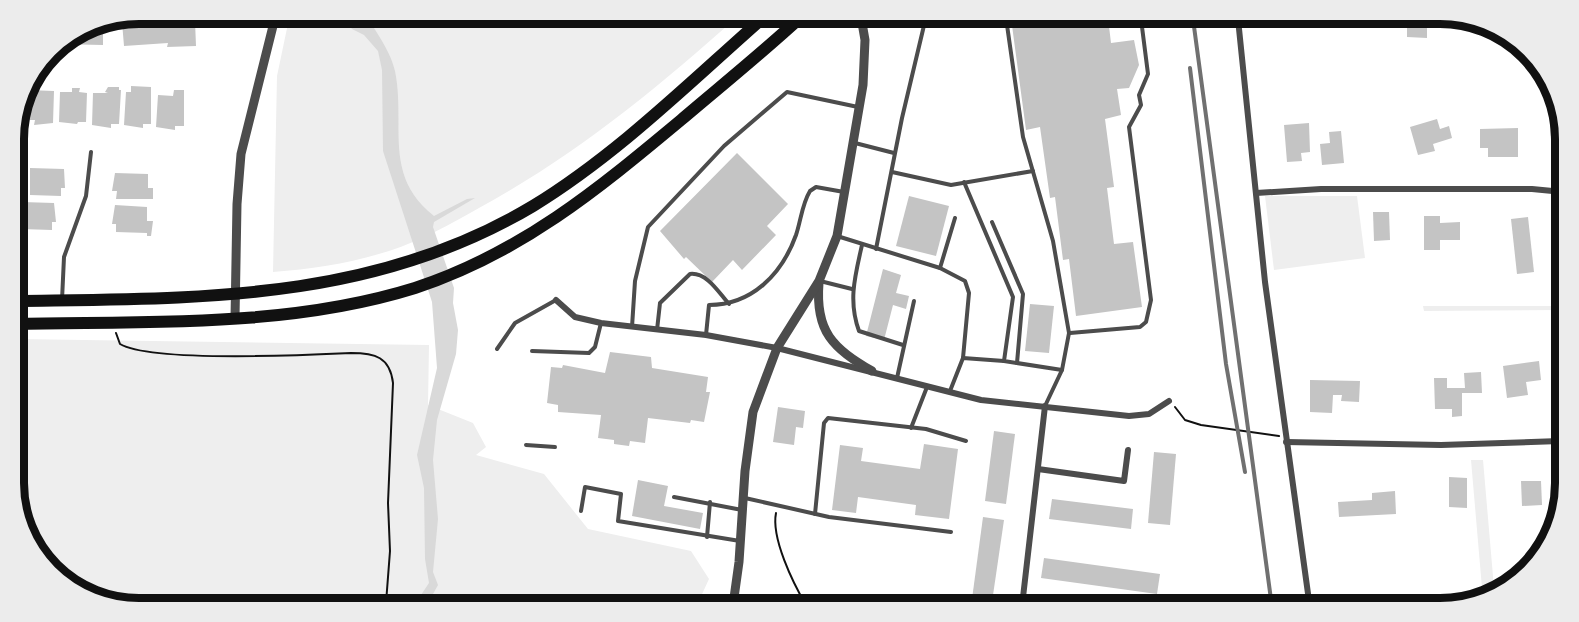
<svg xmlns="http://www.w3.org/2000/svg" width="1579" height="622" font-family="'Noto Sans',sans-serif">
  <rect width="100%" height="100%" fill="#fff"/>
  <g fill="#eee">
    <path d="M290,14L737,17C655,90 576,155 479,208C451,224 420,241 389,251C351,263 313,269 273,272L277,76Z"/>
    <polygon points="1265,196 1357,196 1365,258 1274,270"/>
    <polygon points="1423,306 1559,306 1559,310 1424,311"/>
    <polygon points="15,339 429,345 428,405 473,423 486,447 476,455 544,474 588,529 691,551 709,579 697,605 98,602 44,566 16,507"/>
    <polygon points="1471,460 1483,460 1494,588 1482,588"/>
  </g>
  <path fill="#d9d9d9" d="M342,15H356L361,23L372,25C381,39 391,54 395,71C406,125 382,175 434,216L467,199L475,198L434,222L433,227L454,288L453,303L458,330L456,354L437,420L433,460L438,519L433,572L438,585L428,603H408L419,598L429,583L425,559L424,488L417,455L437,368L432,302L383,151L382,70L378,51L364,35L352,29Z"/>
  <g fill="#c4c4c4">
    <polygon points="1011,18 1108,18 1111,43 1134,40 1139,65 1129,88 1117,89 1121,115 1105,119 1114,187 1107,188 1114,244 1133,242 1142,307 1076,316 1069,259 1063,260 1055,197 1050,198 1040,127 1026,130"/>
    <polygon points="166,19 166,24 195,21 196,46 167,47 168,43 124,46 122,22"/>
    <polygon points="1407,20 1427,20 1427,38 1407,37"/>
    <polygon points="103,21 103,45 57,44 91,23"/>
    <polygon points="131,86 151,87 151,124 143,124 143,128 124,125 126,92 131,92"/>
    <polygon points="108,87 119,87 119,90 121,90 119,124 111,124 111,128 92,125 93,93 108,93 105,92"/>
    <polygon points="72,88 80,88 79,92 87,93 86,122 78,122 77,124 59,122 60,92 72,92"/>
    <polygon points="28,90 54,91 53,123 34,125 35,120 28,120"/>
    <polygon points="174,90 184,90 184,126 175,126 175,130 156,127 158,95 173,96"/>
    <polygon points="1437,119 1440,129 1449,126 1452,138 1433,144 1435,151 1418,155 1410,127"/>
    <polygon points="1309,123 1310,152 1301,153 1302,161 1287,162 1284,125"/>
    <polygon points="1518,128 1518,157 1488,157 1488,148 1480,148 1480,129"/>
    <polygon points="1341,131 1344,163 1322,165 1320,144 1330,143 1329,132"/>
    <polygon points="737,153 788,204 767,226 776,235 742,270 733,260 712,282 686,257 684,259 660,231"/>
    <polygon points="30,168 64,169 65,188 61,188 61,196 30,195"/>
    <polygon points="115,173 148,174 148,188 153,188 153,199 116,199 117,191 112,191"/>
    <polygon points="909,196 949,206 936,256 896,246"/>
    <polygon points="22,202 54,203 56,222 52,222 52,230 21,229"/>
    <polygon points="115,205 147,207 147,221 153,221 151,236 147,236 147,233 116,232 116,224 112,224"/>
    <polygon points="1373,212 1389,212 1390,240 1374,241"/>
    <polygon points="1424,216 1440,216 1440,223 1460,222 1460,240 1440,240 1440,250 1424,250"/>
    <polygon points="1528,217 1534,272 1517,274 1511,219"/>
    <polygon points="883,269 901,275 896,293 909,296 906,309 893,305 884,340 866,336"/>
    <polygon points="1030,304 1054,306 1049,353 1025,351"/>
    <polygon points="610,352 651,357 652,368 708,377 706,392 710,392 704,422 691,420 690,423 648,418 645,443 630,441 629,446 614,444 614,440 598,438 601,415 558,412 558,405 547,403 551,367 562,368 563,365 605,373"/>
    <polygon points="1539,361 1541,380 1526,382 1528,395 1507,398 1503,366"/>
    <polygon points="1481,372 1482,393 1462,393 1462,416 1452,417 1452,409 1435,409 1434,378 1447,378 1447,388 1465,388 1464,373"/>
    <polygon points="1310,380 1360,381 1359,402 1341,401 1342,395 1333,395 1332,413 1310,412"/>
    <polygon points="778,407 805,411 803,428 796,427 794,445 773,442"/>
    <polygon points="994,431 1015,434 1006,504 985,501"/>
    <polygon points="924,444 958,449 949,519 915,515 916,505 858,497 856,513 832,510 840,445 863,448 861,461 920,469"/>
    <polygon points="1154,452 1176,454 1170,525 1148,523"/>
    <polygon points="1449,477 1467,478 1467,508 1449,507"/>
    <polygon points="638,480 668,486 664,506 703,513 700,529 632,516"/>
    <polygon points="1521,481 1541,481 1542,505 1522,506"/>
    <polygon points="1395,491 1396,514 1339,517 1338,502 1372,500 1372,493"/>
    <polygon points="1052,499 1133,509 1131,529 1049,519"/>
    <polygon points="983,517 1004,520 992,602 972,599"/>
    <polygon points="1044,558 1160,574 1157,594 1041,578"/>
  </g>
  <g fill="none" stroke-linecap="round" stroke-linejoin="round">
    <g stroke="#111" stroke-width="2">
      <path d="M116,333L120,344C153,363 307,355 351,353C375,353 390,357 393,383L388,503L390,551L386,603"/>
      <polyline points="1175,407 1185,420 1201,425 1279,436"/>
      <path d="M776,513C771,538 793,583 806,605"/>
    </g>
    <g stroke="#4c4c4c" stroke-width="4">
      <polyline points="1006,18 1023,137 1053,241 1069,333 1062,370 1045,406"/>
      <polyline points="855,143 894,153"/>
      <polyline points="892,172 951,185 1033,171"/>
      <polyline points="964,182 1013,297 1004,361 1062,370"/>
      <polyline points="992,222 1023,294 1017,363"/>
      <polyline points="837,236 940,268 965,281 969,293 963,358"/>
      <path d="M862,245C855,276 848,301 859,331L903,345"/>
      <polyline points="876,249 902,118 926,17"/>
      <polyline points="940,268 955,218"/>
      <polyline points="820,281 852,289"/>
      <polyline points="62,300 64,257 86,196 91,152"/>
      <polyline points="632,327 635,281 648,227 724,146 787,92 858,107"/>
      <path d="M657,330L660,303L690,274C707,272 719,293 729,304"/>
      <polyline points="1070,333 1140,327 1146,322 1151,300 1129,127 1141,105 1139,95 1148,74 1141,19"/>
      <path d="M706,335L709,305C752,305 782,274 796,235C801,220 802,204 810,191L816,187L844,192"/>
      <polyline points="497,349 515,323 556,300"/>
      <polyline points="532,351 589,353 595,347 601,323"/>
      <polyline points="897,378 914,301"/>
      <polyline points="950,391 963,358 1004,361"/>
      <polyline points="911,428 927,387"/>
      <polyline points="526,445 555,447"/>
      <polyline points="674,497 742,510"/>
      <polyline points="745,498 829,517 951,532"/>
      <polyline points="581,511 585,487 621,494 618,521 740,541"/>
      <polyline points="815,514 824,423 828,418 926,429 966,441"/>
      <polyline points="707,537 710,502"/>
    </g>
    <g stroke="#4c4c4c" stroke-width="6">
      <polyline points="1238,19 1265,282 1310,608"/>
      <polyline points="1551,89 1562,264"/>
      <polyline points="1256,193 1321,189 1532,189 1563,192"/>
      <polyline points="556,300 575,317 601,323 706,335 777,348 981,400 1129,416 1149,414 1169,401"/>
      <polyline points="1286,442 1441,445 1560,441"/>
      <polyline points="1038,469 1124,481 1128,450"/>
      <polyline points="1022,605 1035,606"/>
      <polyline points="1022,606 1045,406"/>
    </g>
    <g stroke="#4c4c4c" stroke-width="9">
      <path d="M819,283C815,332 833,348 872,371"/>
      <polyline points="235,318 237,204 241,154 276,14"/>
      <polyline points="733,605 739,562 745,471 753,412 777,348 819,281 837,236 863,85 865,40 861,17"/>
    </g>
    <g stroke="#111" stroke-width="12">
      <path d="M15,301C196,298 371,303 533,206C618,154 690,82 764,17"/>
      <path d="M15,324C147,321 287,328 415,288C521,253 597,190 681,120C721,86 763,52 801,17"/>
    </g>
    <g stroke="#707070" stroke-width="4">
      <polyline points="1193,19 1272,607"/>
      <polyline points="1190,68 1226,364 1245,472"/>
    </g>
  </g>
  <path d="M0 0H1579V622H0ZM139 24H1440A115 115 0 0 1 1555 139V483A115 115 0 0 1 1440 598H139A115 115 0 0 1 24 483V139A115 115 0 0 1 139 24Z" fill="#ececec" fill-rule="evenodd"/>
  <path fill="none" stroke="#111" stroke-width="8" d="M139 24H1440A115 115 0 0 1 1555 139V483A115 115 0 0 1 1440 598H139A115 115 0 0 1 24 483V139A115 115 0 0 1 139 24Z"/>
</svg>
